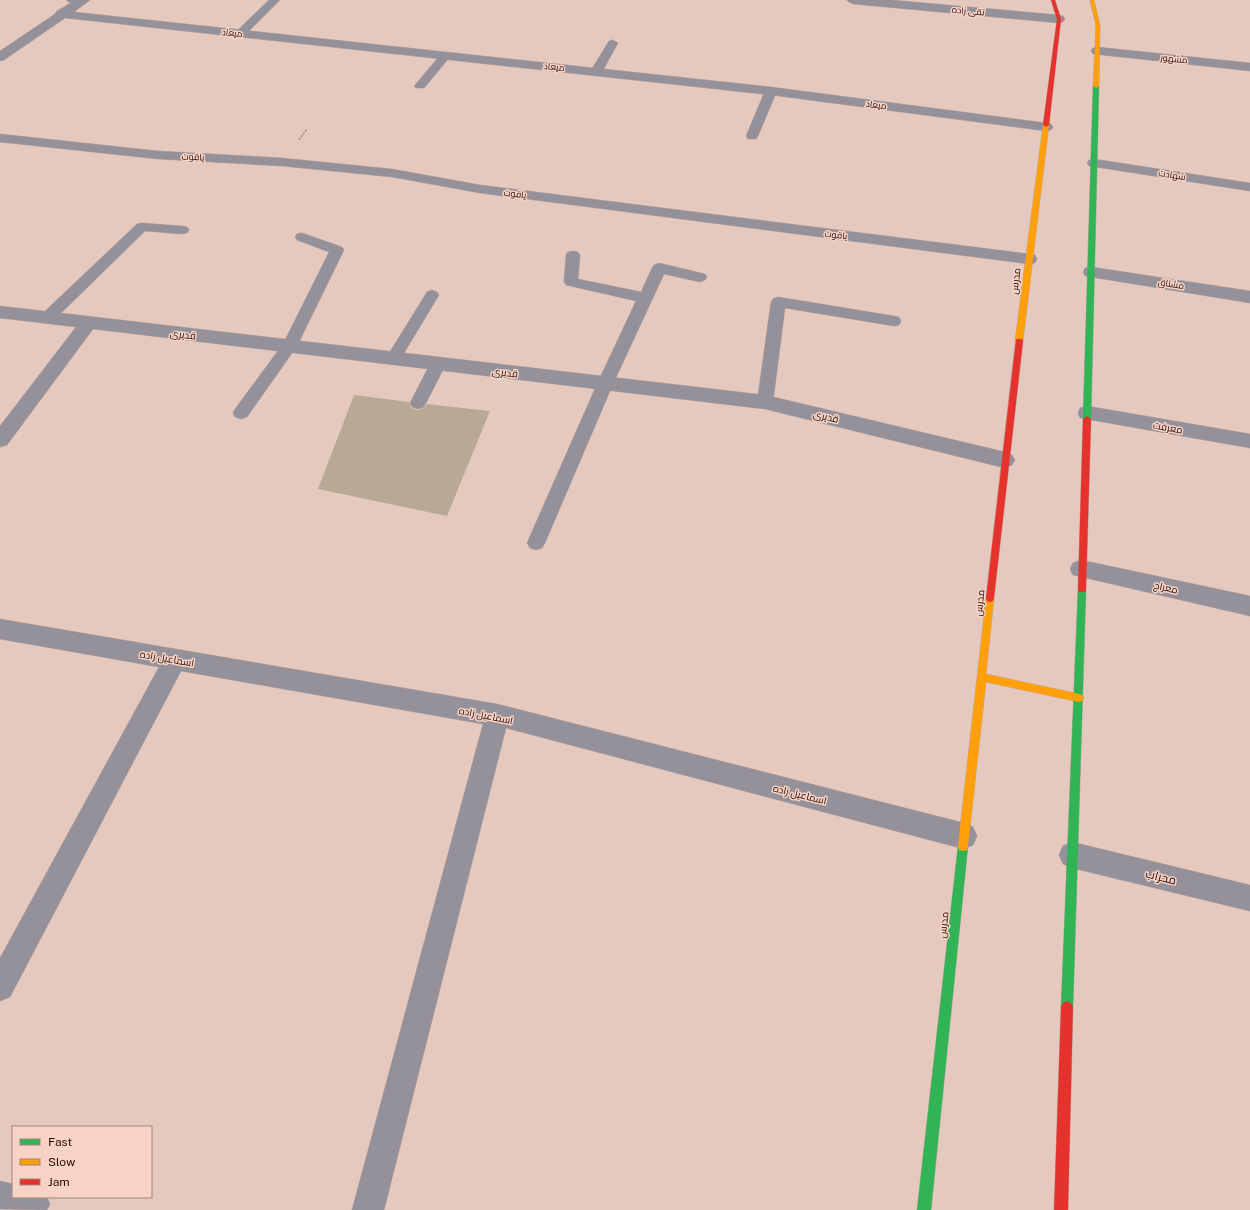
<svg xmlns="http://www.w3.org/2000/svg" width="1250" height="1210" font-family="'Public Sans',Cairo,sans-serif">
  <rect width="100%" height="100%" fill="#e5c9bf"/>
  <polygon fill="#b8a994" points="354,395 409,402 411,408 418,410 424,408 427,404 490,411 447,516 318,489"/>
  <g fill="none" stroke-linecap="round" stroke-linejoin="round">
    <g stroke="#c0a8a0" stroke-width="1">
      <g id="lane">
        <polygon points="67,0 86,0 87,1 82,4 68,2"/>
        <polygon points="269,0 280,0 244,36 236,36 235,34 236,32"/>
        <polygon points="613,40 618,43 602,72 600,74 592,74 590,72 609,41"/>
        <polygon points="445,53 449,54 450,56 449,58 424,88 416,88 414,86 416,84 441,54"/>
        <polygon points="771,88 775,89 777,91 758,136 756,139 748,139 746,136 765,91 767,89"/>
        <polygon points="142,223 182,226 187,227 189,230 187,233 182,234 145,231 52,322 47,323 42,322 40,318 42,314 137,224"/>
        <polygon points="302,233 342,247 344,250 297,346 247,417 241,419 235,417 233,413 235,409 283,344 329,252 297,240 295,237 297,234"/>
        <polygon points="573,251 578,252 580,255 578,279 641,292 652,268 654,265 659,263 705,274 707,277 705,280 700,282 664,274 613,384 545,543 542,548 536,550 530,548 527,543 597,384 636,301 566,285 564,282 566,255 568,252"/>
        <polygon points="432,290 437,292 439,295 398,363 393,364 388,363 385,359 388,355 427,292"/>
        <polygon points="778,297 894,316 899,317 901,321 899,325 894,326 785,308 773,402 771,406 765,408 759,406 757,402 771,302 773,299"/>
        <polygon points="438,359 443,360 446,364 426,403 424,407 418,409 412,407 410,403 430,364 433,360"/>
        <polygon points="0,1181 13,1184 13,1197 47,1197 50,1204 47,1210 0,1209"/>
      </g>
    </g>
    <g stroke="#c0a8a0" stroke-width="1">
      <g id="street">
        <polygon points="76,0 90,0 74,12 771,87 1046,123 1051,124 1053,127 1051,130 1046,131 771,95 65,18 4,60 0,61 0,51 55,14 57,11"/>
        <polygon points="847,0 891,0 1059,15 1063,16 1065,19 1063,22 1059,23 853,4 849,2"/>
        <polygon points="1097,47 1250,63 1250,71 1093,54 1091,51 1093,48"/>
        <polygon points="0,134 158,151 282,158 392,169 480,185 1029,254 1035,255 1037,259 1035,263 1029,264 480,193 392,177 282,166 158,159 0,142"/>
        <polygon points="1094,159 1250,183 1250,191 1089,166 1087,163 1089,160"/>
        <polygon points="1091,267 1250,291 1250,303 1085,276 1083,272 1085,268"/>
        <polygon points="0,306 765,395 1005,452 1012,455 1015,460 1012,465 1005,468 765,409 93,329 7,445 0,447 0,426 76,327 0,318"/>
        <polygon points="1087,406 1250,434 1250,448 1080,418 1078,413 1080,408"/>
        <polygon points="1081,560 1250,596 1250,616 1073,575 1070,569 1073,563"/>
        <polygon points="0,619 497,704 964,823 973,827 977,836 973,845 964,849 506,728 384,1210 352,1210 483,724 181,671 10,997 0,1001 0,958 159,667 0,639"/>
        <polygon points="1072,842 1250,885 1250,911 1072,868 1063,864 1059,855 1063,846"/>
      </g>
    </g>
    <g stroke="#c0a8a0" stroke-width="1">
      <g id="fast">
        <polygon points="1096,84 1099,86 1091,419 1087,422 1083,419 1093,86"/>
        <polygon points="1082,585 1085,586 1086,589 1073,1007 1071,1011 1067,1013 1063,1011 1061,1007 1078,589 1079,586"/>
        <polygon points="963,841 967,842 968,846 931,1210 917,1210 958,846 959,842"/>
      </g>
    </g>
    <g stroke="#c0a8a0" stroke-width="1">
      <g id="slow">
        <polygon points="1090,0 1094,0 1100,25 1099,86 1096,88 1093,86 1096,25"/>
        <polygon points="1046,123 1049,125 1023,341 1019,343 1015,341 1043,125"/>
        <polygon points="990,594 993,595 994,598 986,674 1079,694 1082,695 1084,698 1082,701 1079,702 986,682 968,846 967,850 963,851 959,850 958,846 986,598 987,595"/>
      </g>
    </g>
    <g stroke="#c0a8a0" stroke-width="1">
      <g id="jam">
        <polygon points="1051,0 1055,0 1061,19 1049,125 1046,127 1043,125 1057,19"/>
        <polygon points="1016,339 1022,339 1023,341 994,598 993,601 990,602 987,601 986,598"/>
        <polygon points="1087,416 1091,419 1086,589 1085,592 1079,592 1078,589 1083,419"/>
        <polygon points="1067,1001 1071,1003 1073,1007 1068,1210 1054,1210 1061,1007 1063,1003"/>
      </g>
    </g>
    <polyline stroke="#9e9394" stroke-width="1.5" stroke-dasharray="2.5 1" stroke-linecap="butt" points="299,140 307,129"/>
    <use href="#lane" fill="#94919a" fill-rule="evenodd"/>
    <use href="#street" fill="#94919a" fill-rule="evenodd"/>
    <use href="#fast" fill="#30b455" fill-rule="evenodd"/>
    <use href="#slow" fill="#ff9f0a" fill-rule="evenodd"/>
    <use href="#jam" fill="#e5322d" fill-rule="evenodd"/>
  </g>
  <g text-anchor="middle" stroke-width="3" stroke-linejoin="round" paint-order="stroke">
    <g font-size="9" fill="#270a02" stroke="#f6d3c6">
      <text transform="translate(968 11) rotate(5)" y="3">تقی زاده</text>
      <text transform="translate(232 33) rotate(6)" y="3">میعاد</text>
      <text transform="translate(1174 59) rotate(6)" y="3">مشهور</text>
      <text transform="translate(554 67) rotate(6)" y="3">میعاد</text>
      <text transform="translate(876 105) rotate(7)" y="3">میعاد</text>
      <text transform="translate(193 157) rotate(3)" y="3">یاقوت</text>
      <text transform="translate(1172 175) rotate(9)" y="3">شهادت</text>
      <text transform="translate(515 194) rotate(8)" y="3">یاقوت</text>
      <text transform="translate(836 235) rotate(7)" y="3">یاقوت</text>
      <text transform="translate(1171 284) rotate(9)" y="3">مشتاق</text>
    </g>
    <g font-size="10" fill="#270a02" stroke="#f6d3c6">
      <text transform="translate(1015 281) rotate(-83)" y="4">مدرس</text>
      <text transform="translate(183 334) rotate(7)" y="4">قدیری</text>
      <text transform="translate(505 372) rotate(7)" y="4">قدیری</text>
      <text transform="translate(826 416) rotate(13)" y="4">قدیری</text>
      <text transform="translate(1168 427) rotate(10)" y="4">معرفت</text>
      <text transform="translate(1166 587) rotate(13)" y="4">معراج</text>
      <text transform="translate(979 603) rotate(-84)" y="4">مدرس</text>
      <text transform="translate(167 658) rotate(10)" y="4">اسماعیل زاده</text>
      <text transform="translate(486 715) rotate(11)" y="4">اسماعیل زاده</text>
      <text transform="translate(800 794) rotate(14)" y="4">اسماعیل زاده</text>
      <text transform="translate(943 925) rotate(-84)" y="4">مدرس</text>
    </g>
    <g font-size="12" fill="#270a02" stroke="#f6d3c6">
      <text transform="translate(1161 877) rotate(14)" y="4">محراب</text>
    </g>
  </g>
  <rect x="12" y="1126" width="140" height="72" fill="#f6d3c6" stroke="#a38378"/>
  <rect x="20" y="1139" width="20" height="6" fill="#30b455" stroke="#a38378"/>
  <text x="48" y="1146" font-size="12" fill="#270a02">Fast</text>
  <rect x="20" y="1159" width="20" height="6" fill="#ff9f0a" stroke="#a38378"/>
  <text x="48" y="1166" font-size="12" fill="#270a02">Slow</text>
  <rect x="20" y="1179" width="20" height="6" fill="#e5322d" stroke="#a38378"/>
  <text x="48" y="1186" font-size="12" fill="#270a02">Jam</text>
</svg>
